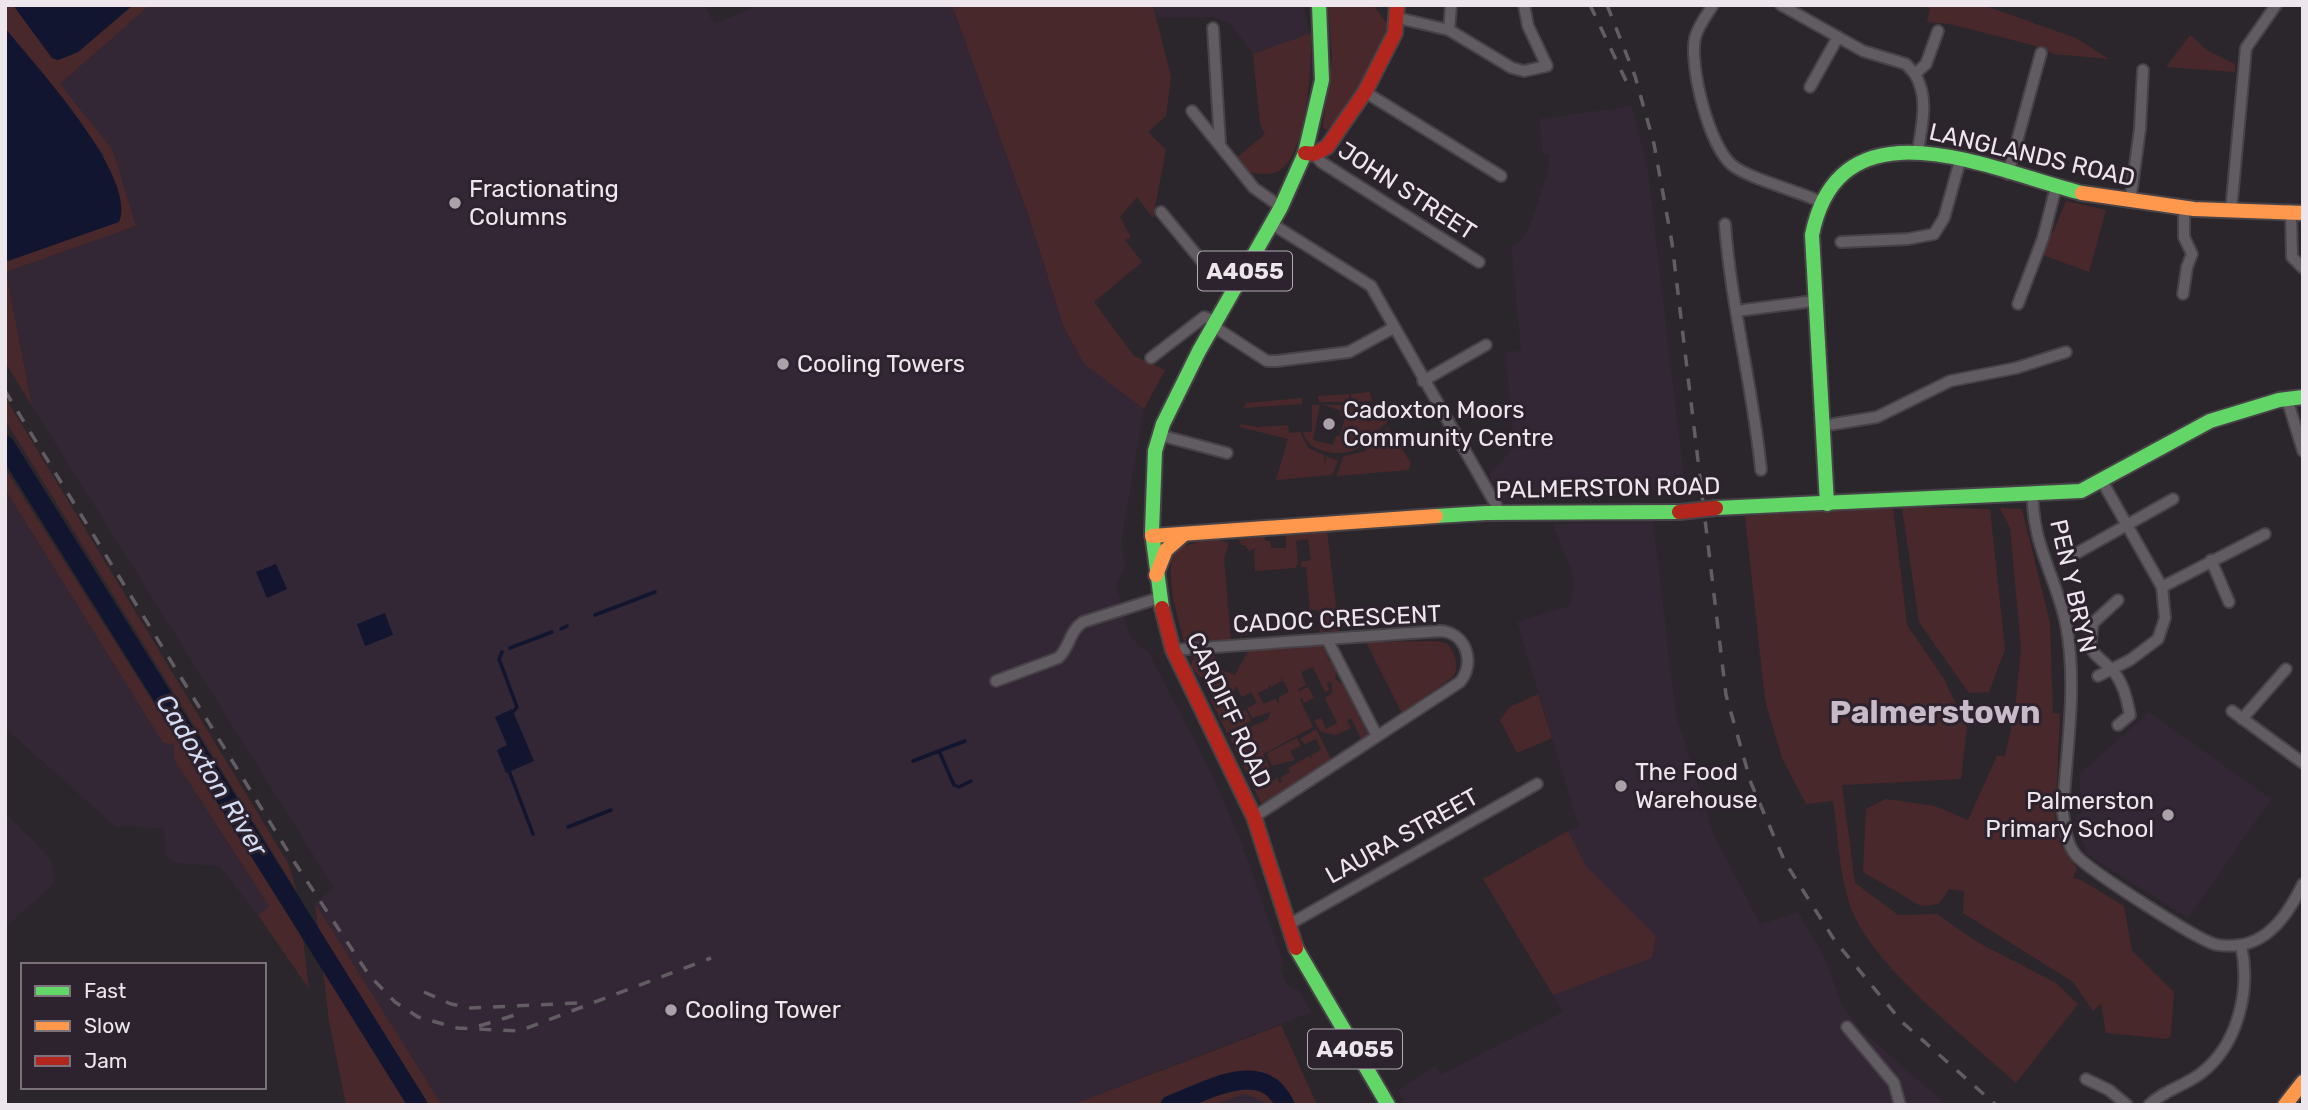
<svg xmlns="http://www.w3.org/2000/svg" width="2308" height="1110" font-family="Rubik,sans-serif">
  <rect width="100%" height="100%" fill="#2b262b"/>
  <g fill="#332635">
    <polygon points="150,5 705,5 714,24 759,5 953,5 1029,217 1063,325 1083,363 1144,409 1121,544 1126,567 1116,584 1130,637 1149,653 1212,775 1241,841 1283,961 1281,970 1288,986 1298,990 1312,1012 1071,1105 442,1105 315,903 334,888 32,406 6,272 136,226 113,150 60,84"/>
    <polygon points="1153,5 1302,5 1311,33 1253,54 1230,23 1212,17 1157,18"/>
    <polygon points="1632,106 1648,171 1685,488 1512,503 1501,501 1489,474 1508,454 1514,442 1505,353 1521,350 1511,246 1522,239 1531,223 1548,171 1550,154 1543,154 1539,119"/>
    <polygon points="5,489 163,743 175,745 174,759 269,906 258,915 219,866 176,863 166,855 164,828 116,827 5,728"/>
    <polygon points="1653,521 1676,715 1714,835 1760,924 1798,912 1824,956 1842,1005 1861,1030 1947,1105 1405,1105 1398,1090 1435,1066 1442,1074 1563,1012 1553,995 1652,958 1656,936 1584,865 1568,831 1579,827 1517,622 1569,606 1574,587 1572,572 1553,524"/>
    <polygon points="2149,712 2271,799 2188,918 2088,855 2076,827 2076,814 2082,814 2079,775"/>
    <polygon points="5,813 50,859 55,882 5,928"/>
    <polygon points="1245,1094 1271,1105 1212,1105"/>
  </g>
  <g fill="#49282c" fill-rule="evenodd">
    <polygon points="5,5 13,5 52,58 58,60 78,52 133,5 150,5 60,84 113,150 136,226 6,272 32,406 5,362 5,257 8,261 104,155 5,28"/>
    <polygon points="952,5 1153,5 1171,77 1166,116 1148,132 1166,150 1153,218 1137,197 1120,217 1131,237 1125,240 1142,262 1094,302 1134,356 1165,370 1144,409 1083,363 1063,325 1029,217"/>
    <path d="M1328,5H1373L1388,25C1378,52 1348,112 1327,130L1323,128V124L1332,58Z"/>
    <polygon points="1922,5 1983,5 2076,38 2109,59 2054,54 2036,46 1950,24 1927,22 1930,9"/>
    <path d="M1311,33C1312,64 1307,143 1285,166C1275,176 1262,175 1249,172L1235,159L1265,134L1260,124L1253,54Z"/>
    <polygon points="2190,35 2207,50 2235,64 2235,72 2166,67"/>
    <polygon points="2066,201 2106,210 2089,272 2043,255"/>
    <polygon points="1370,392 1372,401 1352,402 1351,394"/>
    <polygon points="1349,394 1350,402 1319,402 1318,396"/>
    <polygon points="5,397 288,863 297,892 5,420"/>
    <polygon points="1302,398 1302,404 1244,408 1246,403"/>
    <path d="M1375,404L1387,422L1373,436L1367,435C1363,461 1308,458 1303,432H1312V405H1320L1313,440L1333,445L1336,436H1340L1345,417L1340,415L1341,411L1324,405Z"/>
    <polygon points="1241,424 1257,427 1288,425 1289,433 1300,432 1308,448 1324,455 1325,465 1326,456 1338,461 1332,475 1276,480 1288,439 1239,427"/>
    <polygon points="1388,428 1411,463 1409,470 1336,476 1344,456 1366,451 1368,443"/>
    <polygon points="5,468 303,939 309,989 258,915 269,906 174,759 174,745 163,743 5,489"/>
    <path d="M1893,507L1907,625L1944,679L1967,728L1961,779L1842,785L1855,883L1898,915L1937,914L1977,942L2056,983L2078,1004L2016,1083C1968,1039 1873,967 1851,908C1839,875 1838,836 1833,801L1806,804L1782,758L1765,700L1745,516Z"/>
    <polygon points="1902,507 1990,509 2005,649 1989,692 1969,693 1919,622"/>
    <polygon points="2000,508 2022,509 2050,623 2053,713 2060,714 2055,825 2062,846 2077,868 2073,878 2081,880 2124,906 2132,951 2174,992 2171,1035 2167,1039 2106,1033 2101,1004 2093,1011 2073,982 1963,913 1964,891 1949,889 1939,904 1921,906 1863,872 1866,809 1886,799 1935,806 1968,820 1997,756 2005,756 2015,711 2021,647 2010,528"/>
    <polygon points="1327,531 1339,631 1320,632 1318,610 1310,610 1306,567 1301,567 1301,562 1311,560 1308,539 1296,541 1298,563 1295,568 1255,571 1254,551 1257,548 1249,551 1245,545 1241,545 1239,539 1265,537 1265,541 1270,541 1271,548 1286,548 1286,535"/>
    <path d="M1213,538L1229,543L1224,558L1231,642C1216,639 1200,640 1184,642C1179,617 1160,567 1179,547Z"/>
    <path d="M1437,641L1448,644C1455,655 1459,664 1454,676L1402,713L1366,642Z"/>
    <path d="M1309,642L1323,646L1329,661L1338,663L1335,679L1343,685L1368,735L1361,739L1351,718L1347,721L1351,728L1336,735L1321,732L1314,721L1321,718L1326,729L1337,723L1325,698L1332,693V683L1326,682L1330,690L1325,692L1313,667L1301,672L1306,685L1298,689L1299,691L1308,687L1314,698L1304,703L1302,697L1300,700L1313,727L1263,754L1270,768L1260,774L1265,785L1278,778L1279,783L1283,781L1280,778L1290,772L1288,768L1309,756L1312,759L1311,755L1321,750L1316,739L1305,744L1300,739L1316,729L1331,759L1263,807L1243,765L1249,761L1242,763L1229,736L1267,720L1271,712L1252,718L1247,708L1257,703L1251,692L1242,697L1236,686L1226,704L1232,716L1246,710L1251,721L1227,733L1211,700L1214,690L1190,667L1195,654L1214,655L1216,668L1235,675L1248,651ZM1280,674L1289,692L1279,697V704L1275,699L1264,704L1258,693L1269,688L1268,684L1271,687L1282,681Z"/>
    <polygon points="1538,694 1552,738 1517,753 1500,720 1510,707"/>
    <polygon points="1297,738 1301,746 1290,751 1295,760 1272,766 1267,755 1269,752"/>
    <polygon points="1568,831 1585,865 1656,936 1652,958 1553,995 1483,879"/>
    <polygon points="315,903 437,1097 442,1105 346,1105 329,1021"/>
    <polygon points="1281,1025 1317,1105 1271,1105 1245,1094 1212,1105 1071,1105"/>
  </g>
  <g fill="#111530">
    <polygon points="13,5 133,5 78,52 58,60 52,58"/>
    <path d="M5,28C34,64 139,177 119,222L8,261L5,257Z"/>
    <polygon points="276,564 287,589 267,598 256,572"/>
    <polygon points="385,613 393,635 365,646 357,624"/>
    <polygon points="512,709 534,761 506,773 497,750 507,745 495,717"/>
  </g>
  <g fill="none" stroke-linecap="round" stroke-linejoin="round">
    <g stroke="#111530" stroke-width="3.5">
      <polyline points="595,615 655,592"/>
      <polyline points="561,629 567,626"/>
      <polyline points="510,648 552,632"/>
      <polyline points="502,652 499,659 517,707 513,712"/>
      <polyline points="939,751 954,785 959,787 971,781"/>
      <polyline points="913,761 965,741"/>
      <polyline points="508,768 533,834"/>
      <polyline points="568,827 611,810"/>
    </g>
    <g stroke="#111530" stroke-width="19">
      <polyline points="5,445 418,1105"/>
      <path d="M1170,1105C1205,1092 1263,1056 1285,1105"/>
    </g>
    <g stroke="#474247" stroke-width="14">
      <g id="street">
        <path d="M1713,5C1706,16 1698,26 1695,38C1689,66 1709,146 1732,165C1749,179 1799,191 1821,202"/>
        <polyline points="1781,5 1863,51 1906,64 1915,74"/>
        <polyline points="1398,18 1449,30 1512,68 1524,71 1547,66 1528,26 1524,5"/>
        <polyline points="1213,28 1220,144"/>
        <polyline points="1449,30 1451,5"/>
        <polyline points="1810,87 1838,37"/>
        <polyline points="1365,92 1501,176"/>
        <polyline points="1192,111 1254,188 1281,207"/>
        <path d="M1918,151C1922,124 1929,98 1915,74L1926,64L1938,31"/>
        <polyline points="1314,154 1321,162 1479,262"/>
        <polyline points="2008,174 2041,53"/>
        <polyline points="2130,202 2140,129 2143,70"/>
        <polyline points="2231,211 2246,48 2276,5"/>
        <polyline points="1161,212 1205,265 1238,283"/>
        <polyline points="2291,213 2292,257 2303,268"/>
        <polyline points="1272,224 1371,286 1500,512"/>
        <path d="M1725,224C1731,307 1753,387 1761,470"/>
        <polyline points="1841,242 1908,239 1934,234 1944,218 1960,161"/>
        <polyline points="2183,294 2187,267 2192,254 2184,237 2184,208"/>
        <polyline points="2018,304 2043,238 2056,187"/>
        <polyline points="1736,311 1814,301"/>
        <polyline points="1213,326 1267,361 1277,361 1349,352 1393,328"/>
        <polyline points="1151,358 1204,317 1216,321"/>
        <polyline points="1423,381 1486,345"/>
        <polyline points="2287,399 2303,451"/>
        <polyline points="1822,426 1877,417 1950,381 2016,368 2066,352"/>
        <polyline points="1159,435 1227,453"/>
        <path d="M2033,494C2031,541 2057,580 2066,624C2078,687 2066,750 2063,813C2065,827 2066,842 2075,854C2085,868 2195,938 2214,944C2220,946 2234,946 2240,945C2272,940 2290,910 2303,884"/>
        <polyline points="2077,553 2173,499"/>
        <polyline points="2211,560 2229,602"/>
        <polyline points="2162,587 2265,534"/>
        <path d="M2118,600L2093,623C2088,656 2091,649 2111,669C2123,681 2127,699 2130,715L2118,725"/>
        <polyline points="1327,639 1377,736"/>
        <path d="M1173,650L1440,631C1466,632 1476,663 1460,682L1254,817"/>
        <polyline points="2098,676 2130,660 2158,639 2165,618 2162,587 2102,481"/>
        <path d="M996,681L1058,658C1070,648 1069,631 1083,622L1159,598"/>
        <polyline points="2232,711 2303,763"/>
        <polyline points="2242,719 2286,669"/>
        <polyline points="1288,925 1537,784"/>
        <polyline points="1847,1027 1894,1083 1900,1105"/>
        <polyline points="2086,1079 2109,1090 2127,1105"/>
        <path d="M2149,1105C2164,1090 2184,1086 2200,1074C2238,1046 2251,990 2241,945"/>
      </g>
    </g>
    <g stroke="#474247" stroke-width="18">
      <g id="fast">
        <path d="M1827,504L1812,235C1840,95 1993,171 2082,193"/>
        <polyline points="1716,508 2081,491 2210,421 2279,400 2303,397"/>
        <polyline points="1436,516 1486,513 1679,512"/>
        <polyline points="1162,608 1152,532 1155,451 1163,424 1199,351 1281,207 1305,153 1322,80 1319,5"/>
        <polyline points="1296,948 1388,1105"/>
      </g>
    </g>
    <g stroke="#474247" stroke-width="18">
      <g id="slow">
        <polyline points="2082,193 2194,209 2303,213"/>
        <polyline points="1152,536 1436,516"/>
        <polyline points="1156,575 1166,550 1183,535"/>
        <polyline points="2285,1105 2303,1082"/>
      </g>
    </g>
    <g stroke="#474247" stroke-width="18">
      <g id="jam">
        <polyline points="1305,153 1314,154 1327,147 1365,92 1395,33 1397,5"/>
        <polyline points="1162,608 1173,650 1254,817 1296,948"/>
      </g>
    </g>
    <use href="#street" stroke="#615c61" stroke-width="10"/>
    <use href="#fast" stroke="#63d668" stroke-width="14"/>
    <use href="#slow" stroke="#ff974d" stroke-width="14"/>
    <use href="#jam" stroke="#b3261e" stroke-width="14"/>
    <g stroke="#625d62" stroke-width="3.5" stroke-dasharray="12 12" stroke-linecap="butt">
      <polyline points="1590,5 1628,85"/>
      <polyline points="1607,5 1635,76 1654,144 1672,243 1726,695 1751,783 1785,862 1835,941 1902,1022 1996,1105"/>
      <polyline points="5,391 295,863 369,975 395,1002 418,1017 457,1028 519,1031 711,958"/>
      <polyline points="424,992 451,1004 471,1008 578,1003"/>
      <polyline points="479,1026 525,1012"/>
    </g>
    <g stroke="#474247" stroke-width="18" stroke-linecap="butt">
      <polyline id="jam-bridge" points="1679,512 1716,508"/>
    </g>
    <use href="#jam-bridge" stroke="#b3261e" stroke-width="14"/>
  </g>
  <g fill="#a9a3a9" stroke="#2d232e" stroke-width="2.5">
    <circle cx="455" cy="203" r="7"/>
    <circle cx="783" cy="364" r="7"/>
    <circle cx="1329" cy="424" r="7"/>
    <circle cx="1621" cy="786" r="7"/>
    <circle cx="2168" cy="815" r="7"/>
    <circle cx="671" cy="1010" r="7"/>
  </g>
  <g text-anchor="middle" stroke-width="6" stroke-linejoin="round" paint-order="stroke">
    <g fill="#2d232e" stroke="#b3acb4" stroke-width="2">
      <rect x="1198" y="251.5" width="94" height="39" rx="5"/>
      <rect x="1308" y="1029.5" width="94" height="39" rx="5"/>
    </g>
    <g font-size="23" font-weight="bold" fill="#ede6ed">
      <text x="1245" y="279">A4055</text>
      <text x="1355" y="1057">A4055</text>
    </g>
    <g font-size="24" fill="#ede6ed" stroke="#2d232e">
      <text transform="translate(2032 155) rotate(13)" y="8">LANGLANDS ROAD</text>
      <text transform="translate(1407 191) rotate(33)" y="8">JOHN STREET</text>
      <text transform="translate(1608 488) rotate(-1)" y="8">PALMERSTON ROAD</text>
      <text transform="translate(2073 586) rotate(77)" y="8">PEN Y BRYN</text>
      <text transform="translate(1337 619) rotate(-3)" y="8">CADOC CRESCENT</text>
      <text transform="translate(1229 710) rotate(65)" y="8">CARDIFF ROAD</text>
      <text transform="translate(1402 836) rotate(-29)" y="8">LAURA STREET</text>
    </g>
    <g font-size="24" fill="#ede6ed" stroke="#2d232e" text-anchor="start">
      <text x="469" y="197">Fractionating<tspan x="469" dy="28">Columns</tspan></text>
      <text x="797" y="372">Cooling Towers</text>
      <text x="1343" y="418">Cadoxton Moors<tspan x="1343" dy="28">Community Centre</tspan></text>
      <text x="1635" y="780">The Food<tspan x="1635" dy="28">Warehouse</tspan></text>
      <text x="2154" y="809" text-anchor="end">Palmerston<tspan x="2154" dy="28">Primary School</tspan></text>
      <text x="685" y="1018">Cooling Tower</text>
    </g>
    <g font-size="26" font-style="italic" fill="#d4dbf5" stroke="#2d232e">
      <text transform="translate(212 775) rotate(58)" y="9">Cadoxton River</text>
    </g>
    <g font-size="32" font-weight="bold" fill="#c8bac9" stroke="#2d232e">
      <text x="1935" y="723">Palmerstown</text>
    </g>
  </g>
  <rect width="2308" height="1110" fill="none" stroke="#ede6ed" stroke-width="14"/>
  <rect x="21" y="963" width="245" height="126" fill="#2d232e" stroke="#7a717a" stroke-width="2"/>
  <rect x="35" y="986" width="35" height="10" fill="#63d668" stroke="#7a717a" stroke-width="2"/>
  <text x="84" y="998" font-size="21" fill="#ede6ed">Fast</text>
  <rect x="35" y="1021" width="35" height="10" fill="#ff974d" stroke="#7a717a" stroke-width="2"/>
  <text x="84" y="1033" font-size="21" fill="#ede6ed">Slow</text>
  <rect x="35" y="1056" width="35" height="10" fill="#b3261e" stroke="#7a717a" stroke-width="2"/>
  <text x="84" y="1068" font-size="21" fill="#ede6ed">Jam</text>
</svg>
